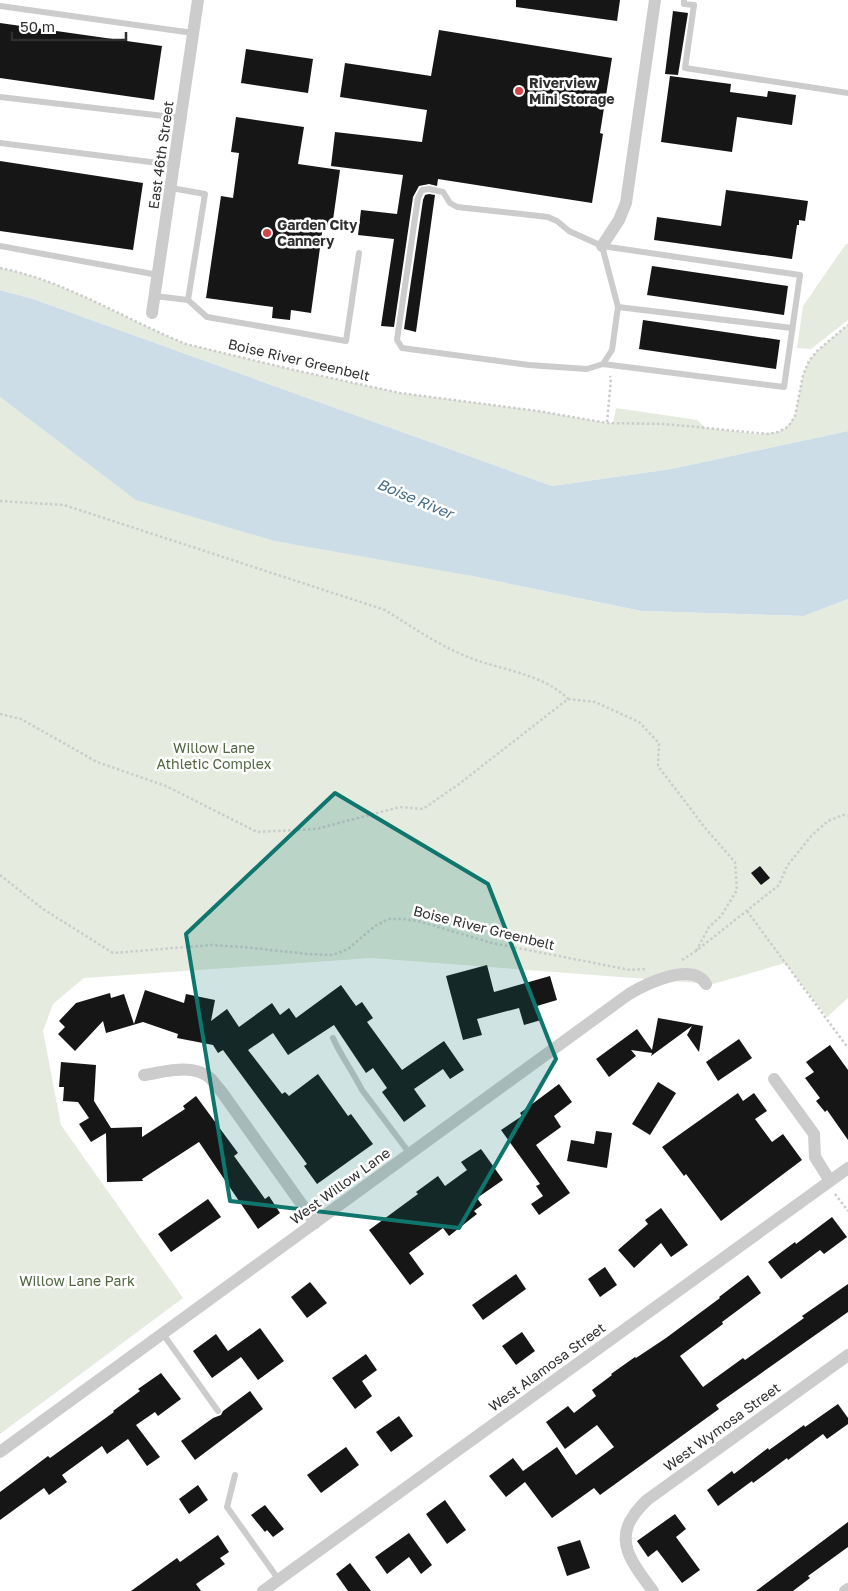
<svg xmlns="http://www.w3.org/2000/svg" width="848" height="1591" font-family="'Golos Text',sans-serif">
  <rect width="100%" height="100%" fill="#fff"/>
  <g fill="#e5ebdf">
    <polygon points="846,244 848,244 848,320 811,349 797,348 803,306"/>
    <path d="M0,268C66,281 124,319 186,344L294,370L400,393L538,411L607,423H613L616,408L697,420L706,428L758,434L778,432L786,428L795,416L803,375L809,361L817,351L848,325V431L671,469L552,486L33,299L0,290Z"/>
    <polygon points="0,397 136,499 472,576 641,611 804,616 848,599 848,998 827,1017 785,963 713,984 371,958 84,978 53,1004 43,1031 61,1125 183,1298 0,1434"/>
  </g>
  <polygon fill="#cddde8" points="0,290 33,299 552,486 671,469 848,431 848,599 804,616 641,611 472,576 275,541 136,500 0,397"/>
  <g fill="#161616">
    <polygon points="516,0 620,0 617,21 516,7"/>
    <polygon points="673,11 688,13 678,75 665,74"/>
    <polygon points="0,23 162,46 154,100 0,78"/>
    <polygon points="439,30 612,58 600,133 603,134 592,203 438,179 437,186 429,184 419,186 413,197 394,327 381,326 394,239 358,235 361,210 397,214 403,175 331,166 335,132 422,142 427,110 340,97 345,63 431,76"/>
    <polygon points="246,49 313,59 308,93 241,83"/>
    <polygon points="670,76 731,84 730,92 767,97 768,91 796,95 792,125 737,117 732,152 661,142"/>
    <polygon points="236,117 304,127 298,164 340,170 332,227 323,226 311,313 291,310 290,320 272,318 273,307 206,298 221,196 233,198 239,153 231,152"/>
    <polygon points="0,161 143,183 133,250 0,231"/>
    <polygon points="726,190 808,201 805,221 799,220 799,225 797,225 792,259 654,240 657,217 721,226"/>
    <polygon points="429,194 435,195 416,332 404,329 423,200 425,195"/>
    <polygon points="652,266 788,286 784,315 647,295"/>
    <polygon points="643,320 780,340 776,369 639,349"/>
    <polygon points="760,866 770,878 761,885 751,873"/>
    <polygon points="487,965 494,992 550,976 557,1000 537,1006 541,1020 524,1025 519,1008 477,1019 482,1035 463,1040 446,976"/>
    <polygon points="341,985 356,1006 362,1002 373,1018 367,1022 402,1070 444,1041 464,1070 450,1079 443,1069 414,1089 426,1106 404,1122 382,1092 387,1088 373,1068 366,1073 334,1025 288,1055 273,1033 248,1050 282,1094 285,1092 289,1096 318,1074 348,1116 351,1114 373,1144 317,1184 304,1166 307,1164 223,1050 218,1053 213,1045 177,1038 178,1034 143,1022 106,1033 103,1021 75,1051 58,1034 65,1027 59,1021 76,1003 110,993 111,998 124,994 134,1024 145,990 184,1003 186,994 215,1000 211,1021 227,1009 239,1027 272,1003 280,1015 289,1008 296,1018"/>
    <polygon points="658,1018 703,1026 699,1052 687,1035 692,1026 651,1056 652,1053 631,1050 636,1056 609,1077 596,1059 637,1029 652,1050"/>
    <polygon points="739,1039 752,1058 718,1081 706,1062"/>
    <polygon points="830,1045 848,1070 848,1140 827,1110 825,1112 816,1101 820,1098 805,1078 814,1072 806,1062"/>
    <polygon points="61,1062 96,1065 94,1101 111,1128 142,1127 142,1137 185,1109 183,1106 196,1096 238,1153 234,1156 250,1178 265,1199 269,1196 280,1213 258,1229 199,1142 142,1179 143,1181 107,1182 106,1133 91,1142 79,1124 89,1118 78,1102 63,1101 64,1087 59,1087"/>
    <polygon points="658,1082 676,1093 650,1135 632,1124"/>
    <polygon points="559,1084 572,1102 554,1116 561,1127 536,1145 570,1193 539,1215 531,1204 543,1196 536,1186 540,1184 501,1130 522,1116 520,1113"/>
    <polygon points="738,1093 743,1101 754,1093 767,1111 755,1119 772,1142 783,1134 802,1160 721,1221 686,1174 684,1176 662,1147"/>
    <polygon points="596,1131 612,1133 607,1168 567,1161 571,1140 594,1144"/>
    <polygon points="481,1149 503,1180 477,1198 482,1205 474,1211 477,1214 449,1236 443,1228 409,1253 424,1274 410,1285 369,1230 418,1194 416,1192 438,1176 445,1186 467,1170 461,1162"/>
    <polygon points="208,1199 221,1217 171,1252 158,1234"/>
    <polygon points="661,1208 688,1245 671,1257 661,1243 634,1268 618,1250 648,1224 645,1220"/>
    <polygon points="832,1217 847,1237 824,1254 820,1250 781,1279 768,1262 795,1242 796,1244"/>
    <polygon points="605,1267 617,1285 600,1297 588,1279"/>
    <polygon points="516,1274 526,1289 483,1320 472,1305"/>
    <polygon points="748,1275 761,1293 722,1322 723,1324 680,1356 703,1387 743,1358 745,1360 804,1318 802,1316 848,1284 848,1312 716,1405 719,1409 600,1495 594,1488 552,1518 525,1482 506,1497 489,1476 513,1458 523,1471 557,1447 576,1475 614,1447 597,1425 565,1449 546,1422 568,1406 574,1413 596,1396 592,1390 612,1375 611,1374 635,1357 636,1358 666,1338 720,1298 719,1297"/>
    <polygon points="310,1282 327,1303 307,1318 291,1297"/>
    <polygon points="260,1328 284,1361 258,1380 241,1357 212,1378 193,1351 216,1334 228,1351"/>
    <polygon points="522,1332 535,1351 516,1365 502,1346"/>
    <polygon points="366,1354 377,1370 362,1381 372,1396 355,1409 332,1378"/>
    <polygon points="161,1373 181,1399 158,1416 155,1412 136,1425 160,1457 147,1466 128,1439 107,1454 102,1446 62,1475 67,1482 49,1495 44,1488 0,1520 0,1492 48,1456 50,1458 114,1412 113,1411 140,1391 138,1389"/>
    <polygon points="250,1391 263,1409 195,1460 181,1441 213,1418 221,1415 223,1411"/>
    <polygon points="838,1404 848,1418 848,1424 827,1439 823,1434 788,1460 787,1458 753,1483 752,1481 718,1506 707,1490 732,1471 734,1474 768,1448 769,1450 804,1425 805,1427"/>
    <polygon points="399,1416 413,1436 391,1452 376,1432"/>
    <polygon points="346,1447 359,1465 321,1493 307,1475"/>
    <polygon points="198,1485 208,1500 189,1514 179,1499"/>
    <polygon points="445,1500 466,1530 447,1544 426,1514"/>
    <polygon points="265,1505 284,1529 273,1537 267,1530 265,1532 251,1515"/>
    <polygon points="675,1514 686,1529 676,1537 700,1570 682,1583 657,1550 648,1557 637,1541"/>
    <polygon points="848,1522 848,1547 808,1576 810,1578 793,1591 756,1591"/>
    <polygon points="409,1533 432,1565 421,1574 409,1557 387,1574 375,1557"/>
    <polygon points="218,1535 229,1552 220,1558 225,1564 196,1584 201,1591 131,1591 177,1558 180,1562"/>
    <polygon points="580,1540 590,1568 567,1576 557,1547"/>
    <polygon points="350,1563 371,1591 348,1591 336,1574"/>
  </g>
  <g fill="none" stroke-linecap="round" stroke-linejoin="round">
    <g stroke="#ccc" stroke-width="2.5" stroke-dasharray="2.5 2.5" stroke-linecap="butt">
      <path d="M0,268C66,281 124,319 186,344L294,370L400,393L538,411L607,423L665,424L768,434L778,432L786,428L790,424L795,416L803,375L809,361L817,351L848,325"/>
      <polyline points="607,422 611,379 610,376"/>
      <path d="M0,501L64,505L385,610C414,628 441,647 473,659C503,670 545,675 568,699"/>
      <polyline points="0,714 21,719 97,762 166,786 257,832 316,829 400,807 423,809 459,784 568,699 595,702 639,722 659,743 658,766 706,829 735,862 737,890 721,916 709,927 696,951"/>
      <polyline points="0,875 43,909 113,953 211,945 243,947 308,954 333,955 348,949 375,926 388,919 403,919 418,921 492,943 630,970 645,969"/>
      <polyline points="747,911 848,1048"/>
      <polyline points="682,960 696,951 779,885 787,866 812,835 828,821 843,815 848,816"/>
      <polyline points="835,1194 848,1211"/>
    </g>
    <g stroke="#ccc" stroke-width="6">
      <polyline points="684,0 684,4 694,5 685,68 848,93"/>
      <polyline points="0,6 193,33"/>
      <polyline points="0,97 181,118"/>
      <polyline points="0,143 174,165"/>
      <polyline points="0,246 158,275"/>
      <polyline points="602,246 618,307 612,350 603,364 587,369 529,365 402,348 397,340 418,198 422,190 429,189 443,192 450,203 457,207 548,217 557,221 569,231 602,246 800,275 784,387 603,364"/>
      <polyline points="155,296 188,300 205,194 171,188"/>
      <polyline points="188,300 207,317 346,341 359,253"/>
      <polyline points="618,307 792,328"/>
      <path d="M333,1038C341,1056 353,1072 362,1090L410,1154"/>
      <polyline points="163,1334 218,1411"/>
      <polyline points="235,1475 227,1507 279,1580"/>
    </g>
    <g stroke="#ccc" stroke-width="12">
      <polyline points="602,246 619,220 626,203 655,0"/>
      <polyline points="152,313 198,0"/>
      <path d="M144,1075C165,1072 192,1063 210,1078C214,1082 217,1087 221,1091L315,1223"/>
      <polyline points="774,1079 814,1134 815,1157 830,1181"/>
      <path d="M0,1452L629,994C646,984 692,961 706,984"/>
      <polyline points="263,1591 848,1168"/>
      <path d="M653,1591C636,1568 613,1543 634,1515C637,1510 642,1505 647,1500L848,1355"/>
      <polyline points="845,1591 848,1589"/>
    </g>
  </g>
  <path fill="#0f766e" fill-opacity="0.2" stroke="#0f766e" stroke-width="4" stroke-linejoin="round" d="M335,793L488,884L556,1059L459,1228L230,1201L186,934Z"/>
  <g fill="#d2464a" stroke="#fff" stroke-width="2">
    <circle cx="519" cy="91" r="5"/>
    <circle cx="267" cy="233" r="5"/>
  </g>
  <g text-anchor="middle" stroke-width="5" stroke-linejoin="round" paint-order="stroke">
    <g font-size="14" font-weight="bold" fill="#2f2f2f" stroke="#fff" text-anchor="start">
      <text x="529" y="88">Riverview<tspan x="529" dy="16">Mini Storage</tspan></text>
      <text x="277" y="230">Garden City<tspan x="277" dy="16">Cannery</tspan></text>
    </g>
    <g font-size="14" fill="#2f2f2f" stroke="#fff">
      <text transform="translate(161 155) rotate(-82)" y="5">East 46th Street</text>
      <text transform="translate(299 360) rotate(13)" y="5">Boise River Greenbelt</text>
      <text transform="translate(484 928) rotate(14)" y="5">Boise River Greenbelt</text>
      <text transform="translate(340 1186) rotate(-36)" y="5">West Willow Lane</text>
      <text transform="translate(547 1367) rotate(-36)" y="5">West Alamosa Street</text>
      <text transform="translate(722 1427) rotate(-36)" y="5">West Wymosa Street</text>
    </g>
    <g font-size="14" fill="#516641" stroke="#fff">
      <text x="214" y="753">Willow Lane<tspan x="214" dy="16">Athletic Complex</tspan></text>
      <text x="77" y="1286">Willow Lane Park</text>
    </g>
    <g font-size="15" font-style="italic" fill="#466c89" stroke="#fff">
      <text transform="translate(415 499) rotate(23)" y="5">Boise River</text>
    </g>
  </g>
  <path d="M12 32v8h114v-8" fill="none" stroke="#2f2f2f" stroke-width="2.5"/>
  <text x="20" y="32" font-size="15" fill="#2f2f2f" stroke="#ffffff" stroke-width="4" paint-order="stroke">50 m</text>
</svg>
